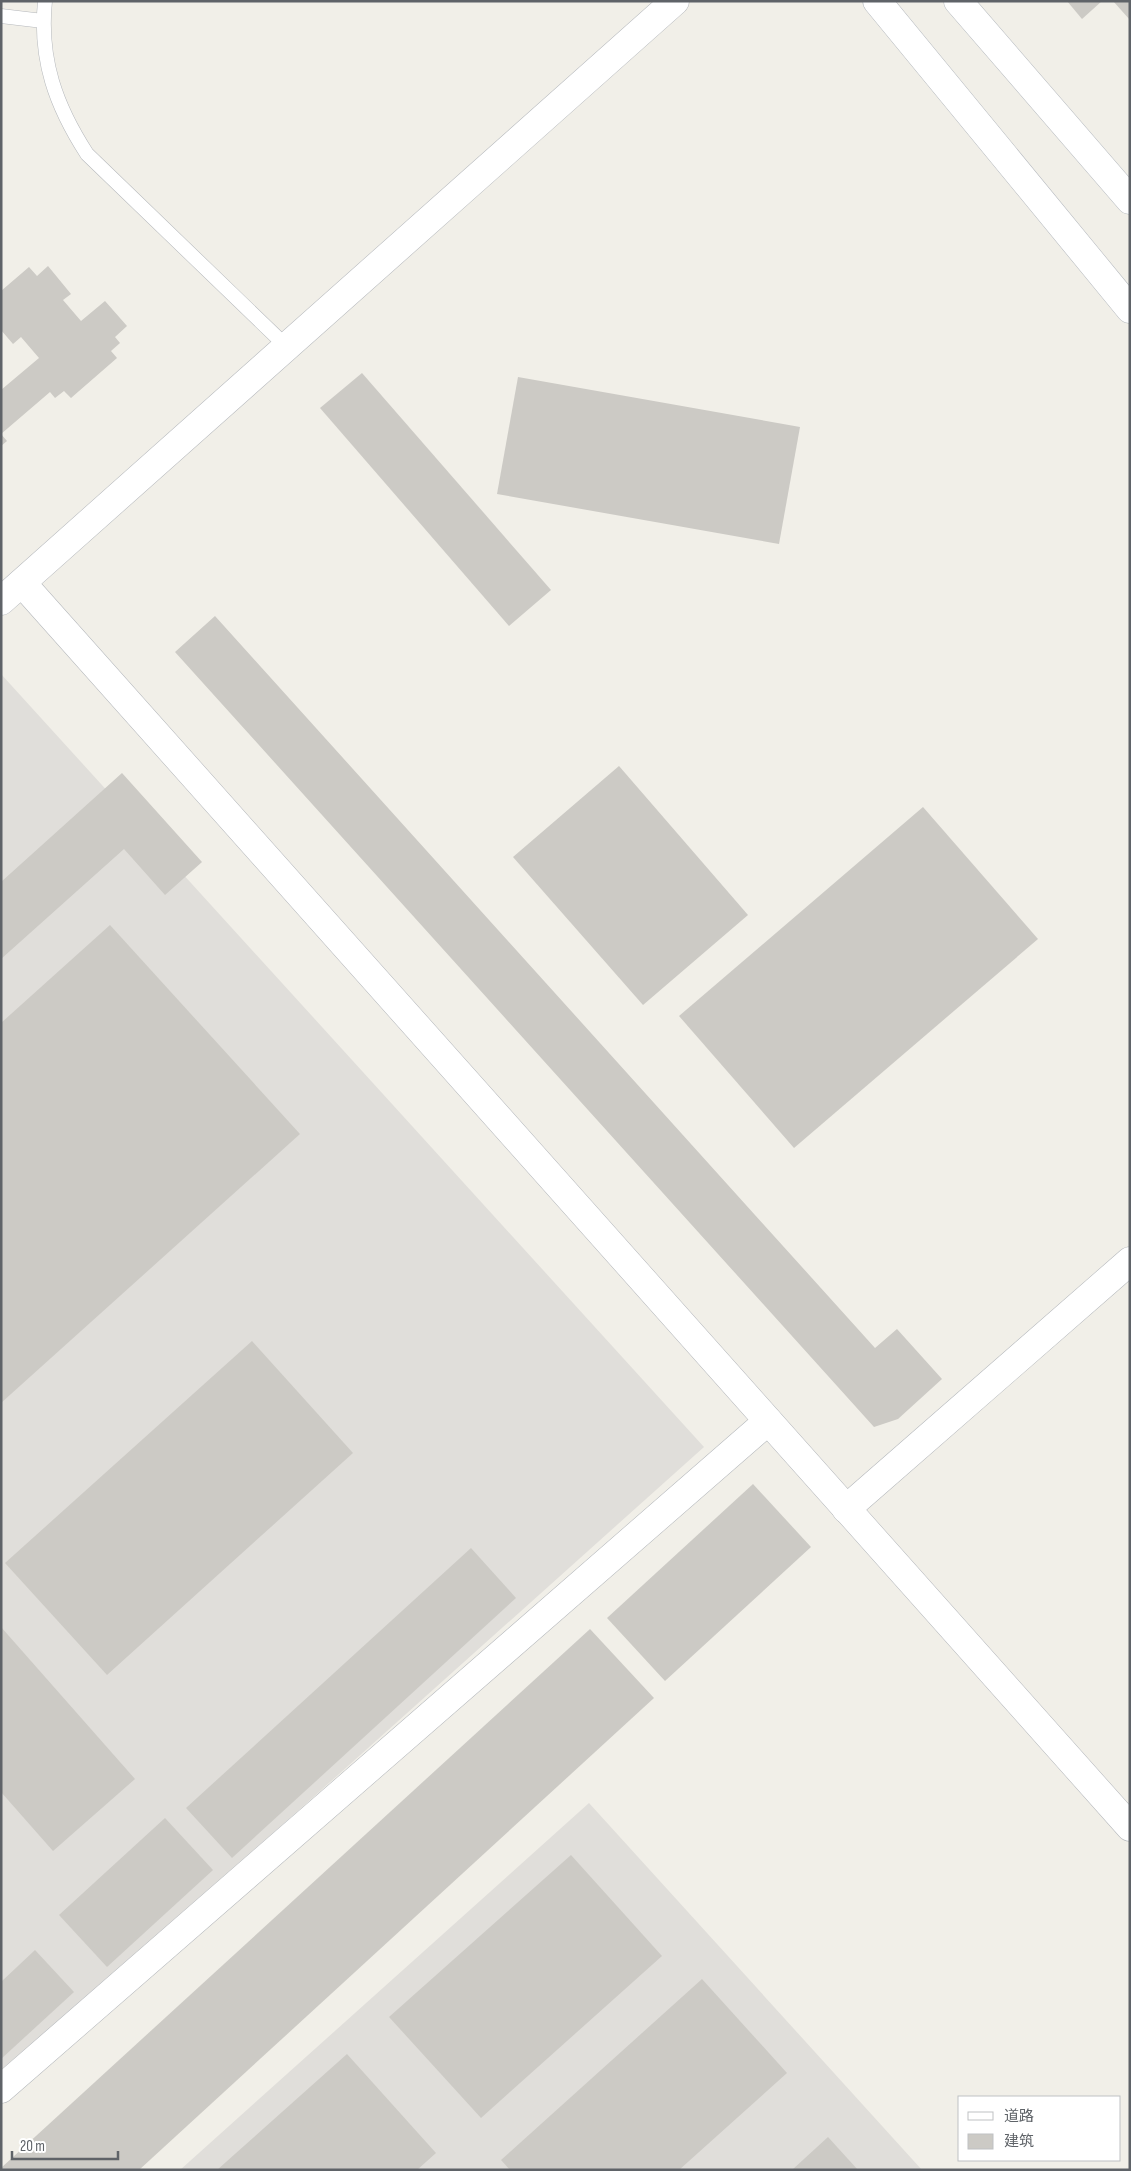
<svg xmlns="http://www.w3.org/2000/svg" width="1131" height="2171" font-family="'Sofia Sans Condensed','Noto Sans SC',sans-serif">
  <rect width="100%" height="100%" fill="#f1efe8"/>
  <g fill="#e0deda">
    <polygon points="1,674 704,1447 1,2077"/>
    <polygon points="589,1803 922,2170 180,2170"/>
  </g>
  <g fill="#cccac5">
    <polygon points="1067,1 1102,1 1082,19"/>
    <polygon points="1113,1 1130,1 1130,20"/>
    <polygon points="48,266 71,294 63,300 81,321 105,301 127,326 115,337 120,343 111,351 117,358 71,398 64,391 55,398 50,392 1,434 7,441 1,446 1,390 39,358 21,337 13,344 1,330 1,291 29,267 37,276"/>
    <polygon points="362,373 551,590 509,626 320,408"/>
    <polygon points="518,377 800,427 779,544 497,494"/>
    <polygon points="215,616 875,1348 897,1329 942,1379 898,1419 874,1427 175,652"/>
    <polygon points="619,766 748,915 643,1005 513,857"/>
    <polygon points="122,773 202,862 165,895 124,849 1,959 1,882"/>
    <polygon points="923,807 1038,939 794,1148 679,1016"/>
    <polygon points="110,925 300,1134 1,1403 1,1023"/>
    <polygon points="252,1341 353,1453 107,1675 5,1563"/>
    <polygon points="753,1484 811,1547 665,1681 607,1618"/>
    <polygon points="471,1548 516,1598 232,1858 186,1808"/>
    <polygon points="1,1627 135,1779 53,1851 1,1792"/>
    <polygon points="590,1629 654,1698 139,2170 1,2170 1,2168"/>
    <polygon points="165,1818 213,1870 107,1967 59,1915"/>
    <polygon points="571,1855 662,1956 481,2118 389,2017"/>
    <polygon points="35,1950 74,1992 1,2059 1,1982"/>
    <polygon points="702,1979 787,2073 679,2170 510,2170 501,2160"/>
    <polygon points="347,2054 436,2153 417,2170 217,2170"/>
    <polygon points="828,2137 858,2170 792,2170"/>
  </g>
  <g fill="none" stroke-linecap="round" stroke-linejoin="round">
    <g stroke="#b5b8bc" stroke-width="15">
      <g id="service">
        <path d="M45,1C39,60 56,106 87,154L287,347"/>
        <polyline points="1,16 43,21"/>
      </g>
    </g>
    <g stroke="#b5b8bc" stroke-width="29">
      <g id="minor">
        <polyline points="22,583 1130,1827"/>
        <polyline points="846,1509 1130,1261"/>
        <polyline points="1,2089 768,1421"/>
      </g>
    </g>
    <g stroke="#b5b8bc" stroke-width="29">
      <polyline id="tertiary" points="1,601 675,1"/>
    </g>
    <g stroke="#b6babf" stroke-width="29">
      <g id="secondary">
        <polyline points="877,1 1130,309"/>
        <polyline points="958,1 1130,200"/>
      </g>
    </g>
    <use href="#service" stroke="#fff" stroke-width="14"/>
    <use href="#minor" stroke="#fff" stroke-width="28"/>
    <use href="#tertiary" stroke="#fff" stroke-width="28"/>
    <use href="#secondary" stroke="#fff" stroke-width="28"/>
  </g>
  <rect width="1131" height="2171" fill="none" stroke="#5f6368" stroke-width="5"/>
  <rect x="958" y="2096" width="162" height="65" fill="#ffffff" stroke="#bfc1c3"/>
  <rect x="968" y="2112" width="25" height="8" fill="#ffffff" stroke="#bfc1c3"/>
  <text x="1004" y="2121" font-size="15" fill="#5f6368">道路</text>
  <rect x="968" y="2134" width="25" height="15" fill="#cccac5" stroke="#bfc1c3"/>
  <text x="1004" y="2146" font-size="15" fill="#5f6368">建筑</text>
  <path d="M12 2151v8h106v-8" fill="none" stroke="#5f6368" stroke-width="2.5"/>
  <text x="20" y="2151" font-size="15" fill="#5f6368" stroke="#ffffff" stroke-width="4" paint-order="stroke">20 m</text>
</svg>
